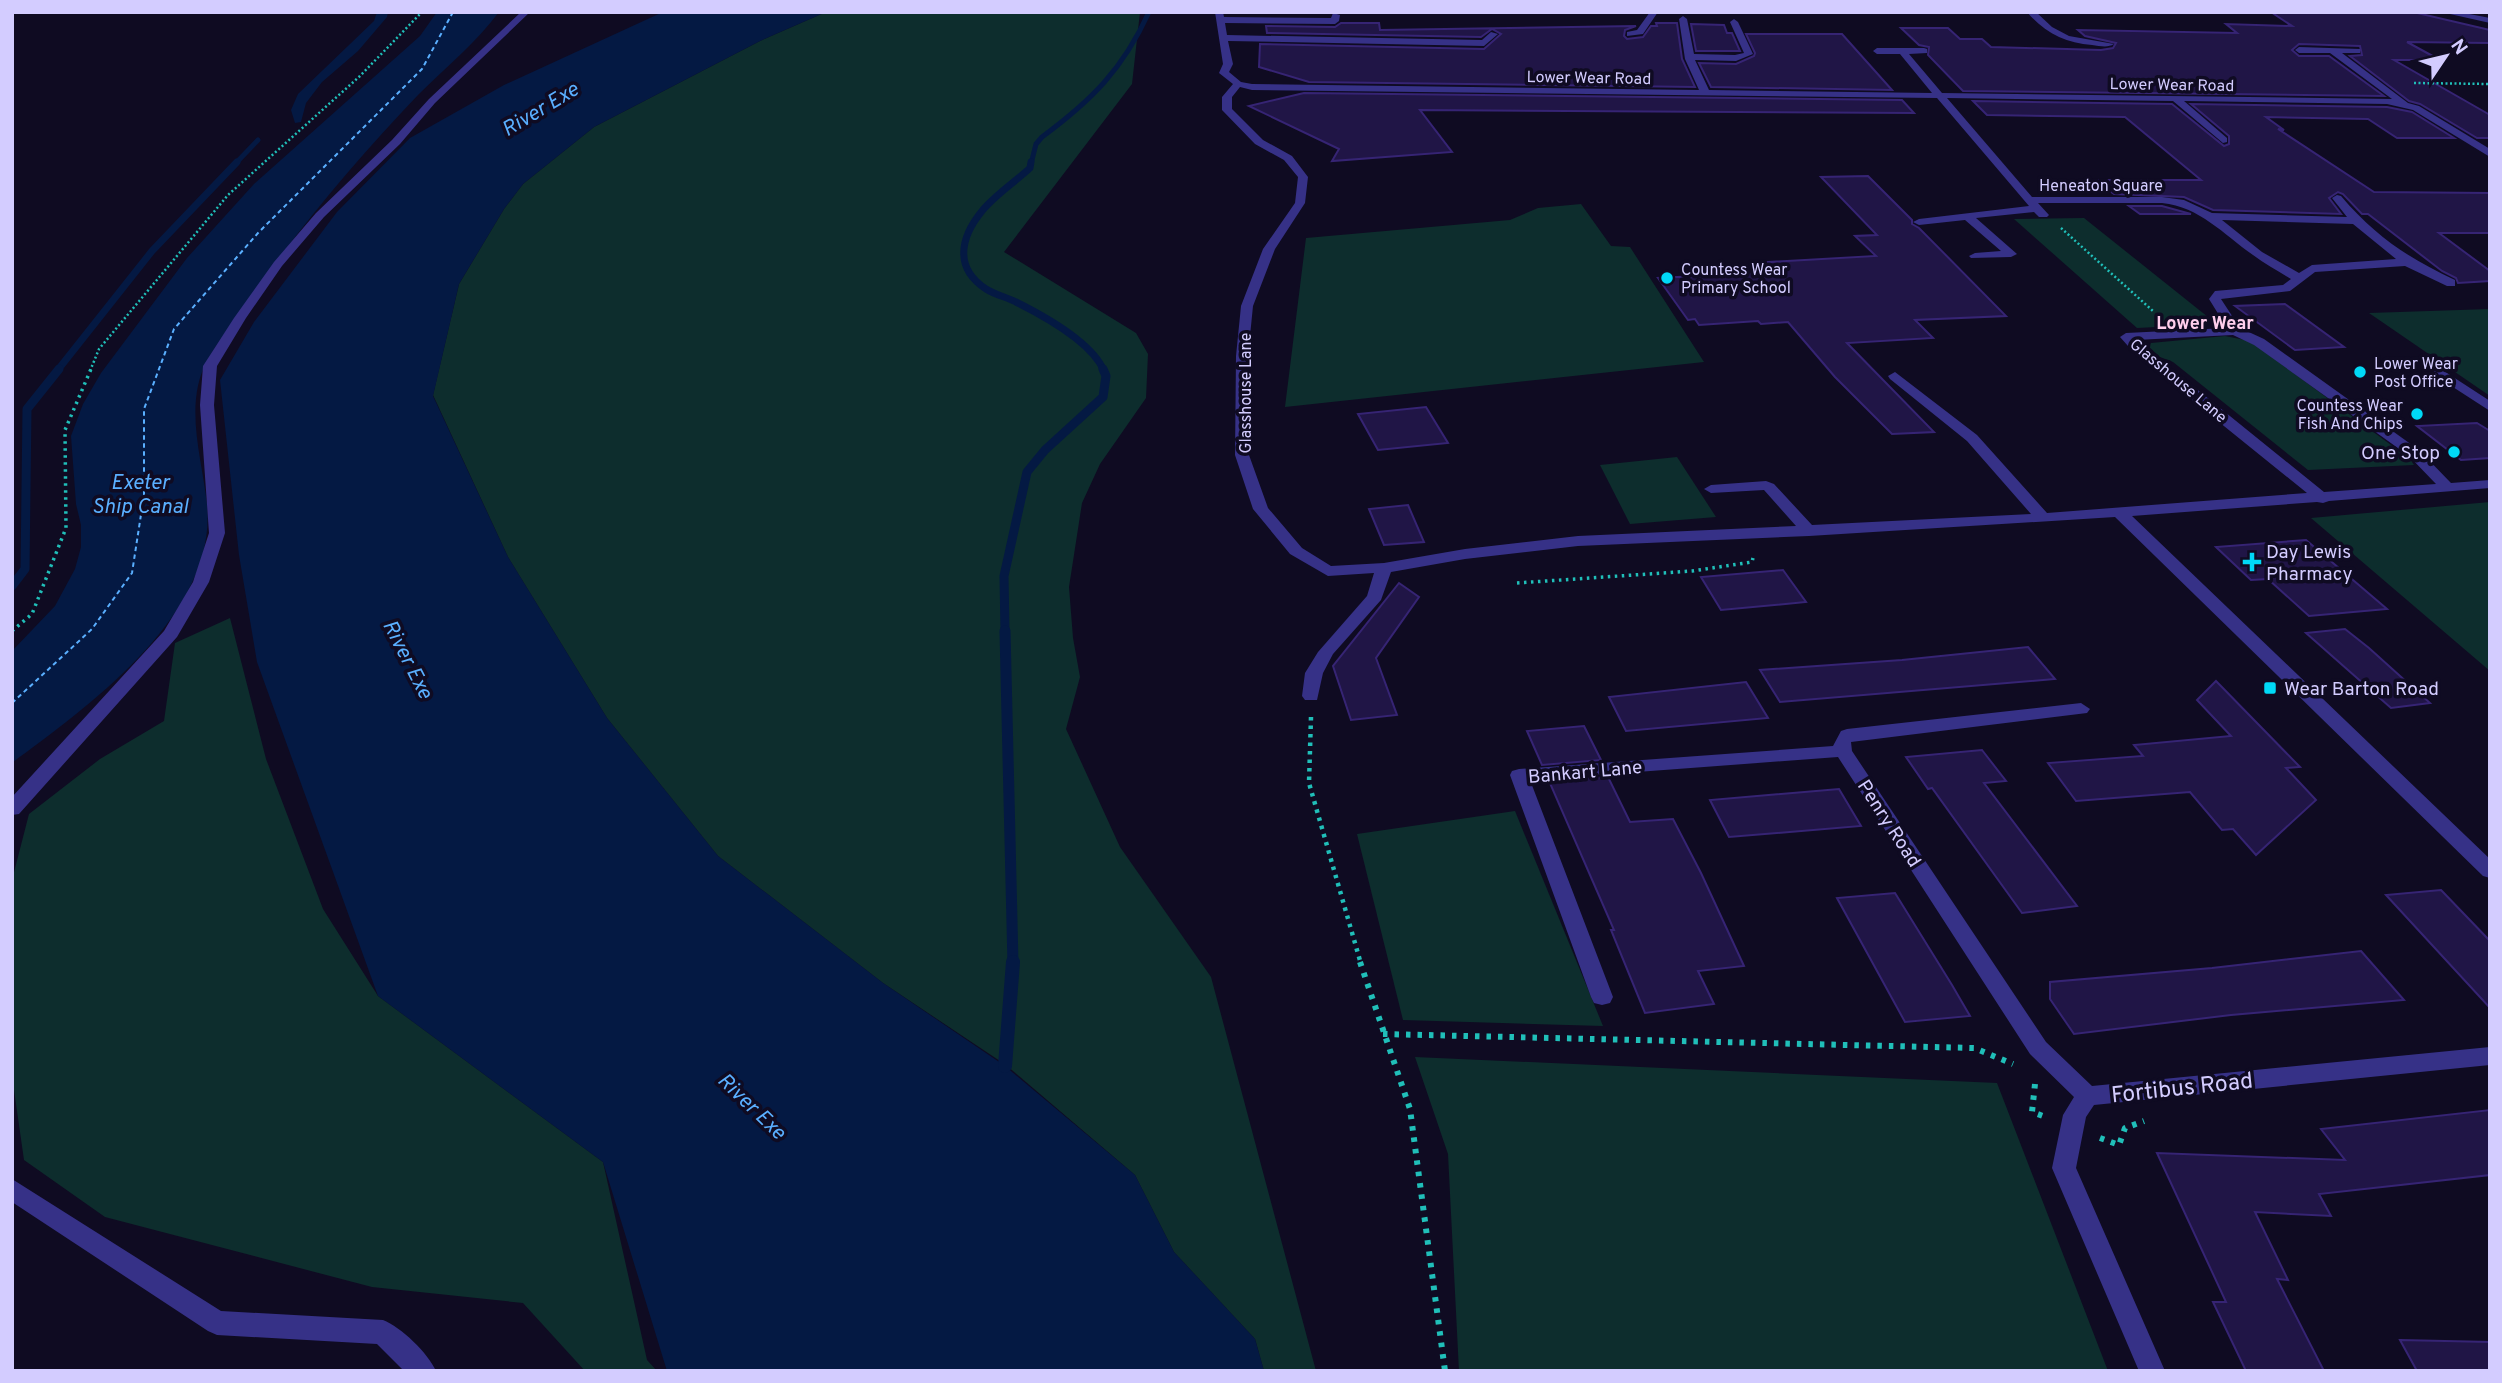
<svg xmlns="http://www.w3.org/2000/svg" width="2502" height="1383" font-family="Overpass,sans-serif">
  <rect width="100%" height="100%" fill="#0f0b22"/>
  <g fill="#0d2d2d">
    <polygon points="826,12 1140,12 1132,84 1004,252 1136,333 1148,354 1146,398 1100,464 1082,503 1069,587 1073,638 1080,677 1066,729 1120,847 1211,977 1316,1371 1264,1371 1255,1339 1174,1252 1135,1175 1006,1065 883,983 718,856 607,718 508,557 433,395 459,284 504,209 523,184 594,127 760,41"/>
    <polygon points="1581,204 1611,246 1630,247 1704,362 1285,407 1306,238 1510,220 1538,208"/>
    <polygon points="2084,218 2213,321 2196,325 2137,328 2014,219"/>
    <polygon points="2490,309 2490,396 2369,313"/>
    <polygon points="2225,336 2250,341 2410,459 2414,465 2308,470 2173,362 2160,357 2149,347 2151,343"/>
    <polygon points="1677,457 1716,517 1630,524 1600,465"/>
    <polygon points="2490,502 2490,671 2311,518"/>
    <polygon points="230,618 266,759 323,909 378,996 603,1162 647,1360 657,1371 585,1371 523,1303 372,1287 105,1217 24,1160 12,1076 12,880 29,814 100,759 164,721 175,643"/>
    <polygon points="1515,811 1603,1026 1403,1020 1357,834"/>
    <polygon points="1415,1057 1997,1083 2108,1371 1459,1371 1448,1154"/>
  </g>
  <g fill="#041943">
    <polygon points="377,12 388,12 387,17 358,51 322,82 306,103 301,122 295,123 291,110 298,94 374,21"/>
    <path d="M437,12H499C476,43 445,68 418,95C356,160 297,230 247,303C234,321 219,340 208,359C183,404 202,457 207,504C218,614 90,705 12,763V651L55,606L75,569L81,547V525L76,504L71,436L83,404L101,373L187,258L254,184L420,36Z"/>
    <polygon points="663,12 826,12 760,41 594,127 523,184 504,209 459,284 433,396 508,557 607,718 718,856 883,983 1005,1066 1135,1175 1174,1252 1255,1339 1264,1371 667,1371 603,1162 378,996 257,662 239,555 220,380 254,322 337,212 410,138 504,85"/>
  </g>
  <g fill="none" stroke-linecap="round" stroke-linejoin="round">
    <g stroke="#041943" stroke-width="5">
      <polyline points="235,164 258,140"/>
      <path d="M1031,164L1036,144L1042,137C1092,100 1123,69 1149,12"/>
    </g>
    <g stroke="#041943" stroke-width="7">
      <path d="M1031,162L1030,168C1015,182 995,195 982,211C960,238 954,268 986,289C995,295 1007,297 1016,302C1044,316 1092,342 1104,371"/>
      <polyline points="57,371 152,251 237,162"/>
    </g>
    <g stroke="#041943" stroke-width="9">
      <polyline points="12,586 25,569 27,409 59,369"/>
      <polyline points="1005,632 1004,576 1027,472 1045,450 1103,397 1106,376 1103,369"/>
    </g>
    <polyline stroke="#041943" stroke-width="11" points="1005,631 1013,964"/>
    <polyline stroke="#041943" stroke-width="14" points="1005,1066 1013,962"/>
    <polyline stroke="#5aafff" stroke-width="2" stroke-dasharray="4.5 3.5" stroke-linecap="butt" points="12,703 92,629 132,573 144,495 144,409 174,329 258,233 422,69 453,12"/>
  </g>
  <g fill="#201546" stroke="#362474" stroke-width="2">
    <polygon points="2271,12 2413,12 2490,30 2489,43 2407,42 2440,60 2394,60 2490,115 2490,138 2477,138 2420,104 2409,101 2350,56 2362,55 2360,46 2299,44 2292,50 2299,56 2329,56 2384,96 1963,91 1928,55 1929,47 1919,45 1901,28 1948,28 1960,39 1982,39 1991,47 2101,50 2113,48 2116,43 2085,36 2078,30 2237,33 2226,24 2292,26"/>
    <polygon points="1341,23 1379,23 1380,30 1636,26 1625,30 1624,36 1627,39 1643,37 1651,26 1657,26 1656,23 1677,23 1682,59 1695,87 1309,82 1259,67 1260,44 1484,49 1501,34 1492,29 1481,37 1267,33 1266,26 1335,27"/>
    <polygon points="1691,24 1724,25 1727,33 1732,33 1740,51 1696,51"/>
    <polygon points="1746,34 1842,34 1892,90 1711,87 1699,63 1736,64 1754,56 1755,53"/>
    <polygon points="1304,93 1902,100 1914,113 1420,110 1452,152 1332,161 1339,149 1249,106"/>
    <polygon points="1973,101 2172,104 2224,146 2229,144 2229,136 2191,104 2387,107 2412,112 2454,138 2397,138 2368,119 2266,117 2284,130 2278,129 2374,192 2490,193 2490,233 2439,233 2490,271 2490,281 2458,283 2456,278 2442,271 2368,214 2362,214 2343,194 2338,192 2329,198 2341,214 2213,210 2184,197 2114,194 2095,180 2201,180 2125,117 1987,115"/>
    <polygon points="1868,176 1912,220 1912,224 1919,228 2006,316 1915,320 1933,338 1847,343 1934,432 1892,434 1835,377 1788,322 1761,324 1758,321 1699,325 1695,319 1688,320 1658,278 1761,273 1751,263 1876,256 1855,236 1877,235 1821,177"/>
    <polygon points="2129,206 2162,206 2191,214 2140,214"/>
    <polygon points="2285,304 2344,347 2295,350 2235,306"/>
    <polygon points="1426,407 1448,443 1378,450 1358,414"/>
    <polygon points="2477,423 2490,431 2490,458 2461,460 2417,426"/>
    <polygon points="1408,505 1424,542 1384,545 1369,509"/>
    <polygon points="2306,540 2387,609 2309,616 2268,579 2251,580 2216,547"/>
    <polygon points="1783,570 1806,602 1721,610 1701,577"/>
    <polygon points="1399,583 1419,597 1376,658 1397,715 1351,720 1333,666"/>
    <polygon points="2345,629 2369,648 2430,703 2391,708 2306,633"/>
    <polygon points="2028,647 2055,679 1780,702 1760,670 1902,660"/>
    <polygon points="2216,681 2300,767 2286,768 2316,800 2256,855 2233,829 2222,830 2190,792 2076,801 2048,763 2143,756 2134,745 2231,736 2197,700"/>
    <polygon points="1746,682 1768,718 1626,731 1609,697"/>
    <polygon points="1584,726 1601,760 1542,765 1527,731"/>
    <polygon points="1982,750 2006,781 1984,783 2077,906 2022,913 1932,788 1928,789 1906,757"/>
    <polygon points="1608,777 1630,822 1673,819 1701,873 1744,966 1698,971 1714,1004 1645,1013 1611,930 1614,930 1549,781"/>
    <polygon points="1839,789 1861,826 1729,837 1710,800"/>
    <polygon points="2441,890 2490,941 2490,1008 2386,895"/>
    <polygon points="1895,893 1952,985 1970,1016 1905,1022 1837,898"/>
    <polygon points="2361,951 2404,1000 2231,1015 2074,1034 2050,999 2050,982 2212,968"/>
    <polygon points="2490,1110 2490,1175 2319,1194 2331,1216 2255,1212 2288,1280 2277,1279 2324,1371 2246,1371 2213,1302 2226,1302 2157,1153 2345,1160 2321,1129"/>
    <polygon points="2400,1340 2490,1342 2490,1371 2417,1371"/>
  </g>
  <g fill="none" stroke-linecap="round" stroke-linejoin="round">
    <g stroke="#20bfb9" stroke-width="2.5" stroke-dasharray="2 2.5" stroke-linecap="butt">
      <polyline points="2414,83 2490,84"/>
      <polyline points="2061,228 2153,311"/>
      <polyline points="90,371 99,349 228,195 360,76 422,12"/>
    </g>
    <g stroke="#20bfb9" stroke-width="3.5" stroke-dasharray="2.5 4.5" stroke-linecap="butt">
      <polyline points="1517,583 1692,571 1752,562 1753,558"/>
      <polyline points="12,631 32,614 66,528 65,430 91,369"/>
    </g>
    <polyline stroke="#20bfb9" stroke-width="4.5" stroke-dasharray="3.5 5" stroke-linecap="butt" points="1311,717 1309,783 1361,964"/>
    <g stroke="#20bfb9" stroke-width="6" stroke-dasharray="4.5 7" stroke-linecap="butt">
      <polyline points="1360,962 1410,1109 1445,1371"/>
      <polyline points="1383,1034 1974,1048 2013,1064"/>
      <polyline points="2035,1084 2032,1112 2043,1116"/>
      <polyline points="2100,1138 2119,1145 2125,1128 2144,1121"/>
    </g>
    <g fill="#363187" fill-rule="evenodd">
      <polygon points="521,12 530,12 435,103 400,144 324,217 282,266 246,318 217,366 214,405 225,533 209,582 177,637 19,814 12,815 12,797 164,631 193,582 209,533 200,405 203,366 234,318 274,262 316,213 392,140 429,99"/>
      <path d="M1215,12H1223L1224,17L1331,18L1333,13L1340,15L1339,21L1335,24L1225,23L1227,35L1482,40L1491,32L1498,34L1484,46L1228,41L1233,64L1229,72L1241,82L1252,84L1699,90L1685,59L1679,19L1683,16L1687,19L1694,54L1735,55L1744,53L1730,22L1734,19L1738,22L1753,54L1736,61L1695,60L1709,90L1932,93L1900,54H1877L1873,51L1877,48H1924L1927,49V53L1909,54L1942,93L2392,99L2330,53H2299L2295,50L2299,47L2360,49V53H2342L2408,103L2419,106L2490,149V157L2413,110L2387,104L2184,101L2227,138V142L2223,143L2173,101L1947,98L2032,197H2162L2184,200L2212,213L2347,217L2332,198L2337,195L2341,196C2375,236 2408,258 2455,280V286H2447L2405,266L2315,272L2290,291L2221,299L2240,328L2264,339L2419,450L2451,483L2490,480V488L2329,501L2323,503L2317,502L2132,516L2490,859V878L2483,876L2115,517L1809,536L1578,546L1465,559L1391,572L1381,600L1333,654L1323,673L1317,700H1305L1302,696L1305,673L1318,652L1367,596L1374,573L1328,576L1290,554L1253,509L1235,455L1236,356L1241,306L1263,249L1295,203L1298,177L1284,160L1255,144L1222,110V97L1233,84L1219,73L1223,64ZM1240,87L1252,90L1937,98L2029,206L1919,219L1913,222L1919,225L1965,220L2001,251L1975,253L1969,256L1971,258L2011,257L2017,254L1976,218L2034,212L2039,217H2047L2049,215L2038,203H2162C2200,207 2223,234 2253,255C2265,264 2278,271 2291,279L2283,285L2215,291L2209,299L2227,328L2126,333L2120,337L2136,355L2307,493L2047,513L1977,435L1895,372L1888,376L1890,379L1967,441L2031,514L1812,525L1774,484L1766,481L1711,485L1704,489L1711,493L1764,490L1796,526L1578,536L1465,549L1384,563L1331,566L1302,548L1268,508L1249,455L1248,356L1253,306L1275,249L1305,203L1308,177L1292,156L1263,140L1232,109V97ZM2222,220L2353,224L2396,259L2312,265L2299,273L2262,252ZM2233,335L2254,345L2409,456L2436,484L2324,492L2136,340Z"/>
      <polygon points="1650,12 1658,12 1643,34 1627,36 1627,32 1637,30"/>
      <path d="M2027,12H2036L2052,27L2069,36L2114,44C2108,48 2100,46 2092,45C2065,43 2045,33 2027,12Z"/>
      <polygon points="2441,12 2459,12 2490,18 2490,23"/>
      <polygon points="2427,360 2490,401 2490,411 2422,367 2422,361"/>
      <polygon points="2081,703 2090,709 2087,713 1851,742 1852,751 2046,1042 2092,1086 2490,1047 2490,1065 2094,1105 2086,1117 2076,1168 2165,1371 2139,1371 2052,1168 2063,1115 2074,1097 2030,1054 1838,757 1530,780 1613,997 1610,1003 1602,1005 1594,1003 1591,997 1510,775 1512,771 1519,769 1833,746 1841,731 1847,729"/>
      <path d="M12,1179L221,1311L383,1320C401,1327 428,1353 436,1371H404L377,1344L217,1335L208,1331L12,1202Z"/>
    </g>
  </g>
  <g fill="#00d9f7" stroke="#0f0b22" stroke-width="2.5">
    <circle cx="1667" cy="278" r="7"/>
    <circle cx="2360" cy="372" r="7"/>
    <circle cx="2417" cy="414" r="7"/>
    <circle cx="2454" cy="452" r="7"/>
    <path d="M2248.5 551.5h7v7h7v7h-7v7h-7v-7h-7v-7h7z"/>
    <rect x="2263" y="681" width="14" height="14" rx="3.5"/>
  </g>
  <g text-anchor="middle" stroke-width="7" stroke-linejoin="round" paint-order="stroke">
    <g font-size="16" fill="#d3ccff" stroke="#0f0b22">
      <text transform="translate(1589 77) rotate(1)" y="6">Lower Wear Road</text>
      <text transform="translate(2172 84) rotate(1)" y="6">Lower Wear Road</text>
      <text x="2101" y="191">Heneaton Square</text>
      <text transform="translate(2179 380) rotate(40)" y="6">Glasshouse Lane</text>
      <text transform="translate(1245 393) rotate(-90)" y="6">Glasshouse Lane</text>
    </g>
    <g font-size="16" fill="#d3ccff" stroke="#0f0b22" text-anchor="start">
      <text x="1681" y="275">Countess Wear<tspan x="1681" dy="18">Primary School</tspan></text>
      <text x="2374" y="369">Lower Wear<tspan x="2374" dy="18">Post Office</tspan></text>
      <text x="2403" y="411" text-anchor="end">Countess Wear<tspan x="2403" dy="18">Fish And Chips</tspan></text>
    </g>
    <g font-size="18" font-weight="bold" fill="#ffceec" stroke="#0f0b22">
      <text x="2205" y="329">Lower Wear</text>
    </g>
    <g font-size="19" fill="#d3ccff" stroke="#0f0b22" text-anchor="start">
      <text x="2440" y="459" text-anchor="end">One Stop</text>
      <text x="2266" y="558">Day Lewis<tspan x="2266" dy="22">Pharmacy</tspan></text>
      <text x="2284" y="695">Wear Barton Road</text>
    </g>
    <g font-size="19" fill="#d3ccff" stroke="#0f0b22">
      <text transform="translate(1585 771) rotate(-5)" y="7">Bankart Lane</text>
      <text transform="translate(1890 823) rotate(57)" y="7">Penry Road</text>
    </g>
    <g font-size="21" font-style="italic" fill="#5aafff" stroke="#0f0b22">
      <text transform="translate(540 109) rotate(-31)" y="7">River Exe</text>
      <text x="140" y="489">Exeter<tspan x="140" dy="24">Ship Canal</tspan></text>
      <text transform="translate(408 659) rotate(63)" y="7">River Exe</text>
      <text transform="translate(752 1106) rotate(44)" y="7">River Exe</text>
    </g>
    <g font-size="23" fill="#d3ccff" stroke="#0f0b22">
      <text transform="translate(2182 1087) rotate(-6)" y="8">Fortibus Road</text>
    </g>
  </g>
  <rect width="2502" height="1383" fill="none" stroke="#d3ccff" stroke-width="28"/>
  <g transform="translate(2446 56) rotate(55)" stroke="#0f0b22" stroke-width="5" paint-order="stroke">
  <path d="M0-5L12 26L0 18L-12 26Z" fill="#d3ccff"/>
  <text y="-10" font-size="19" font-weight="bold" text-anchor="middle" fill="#d3ccff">N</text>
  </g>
</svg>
